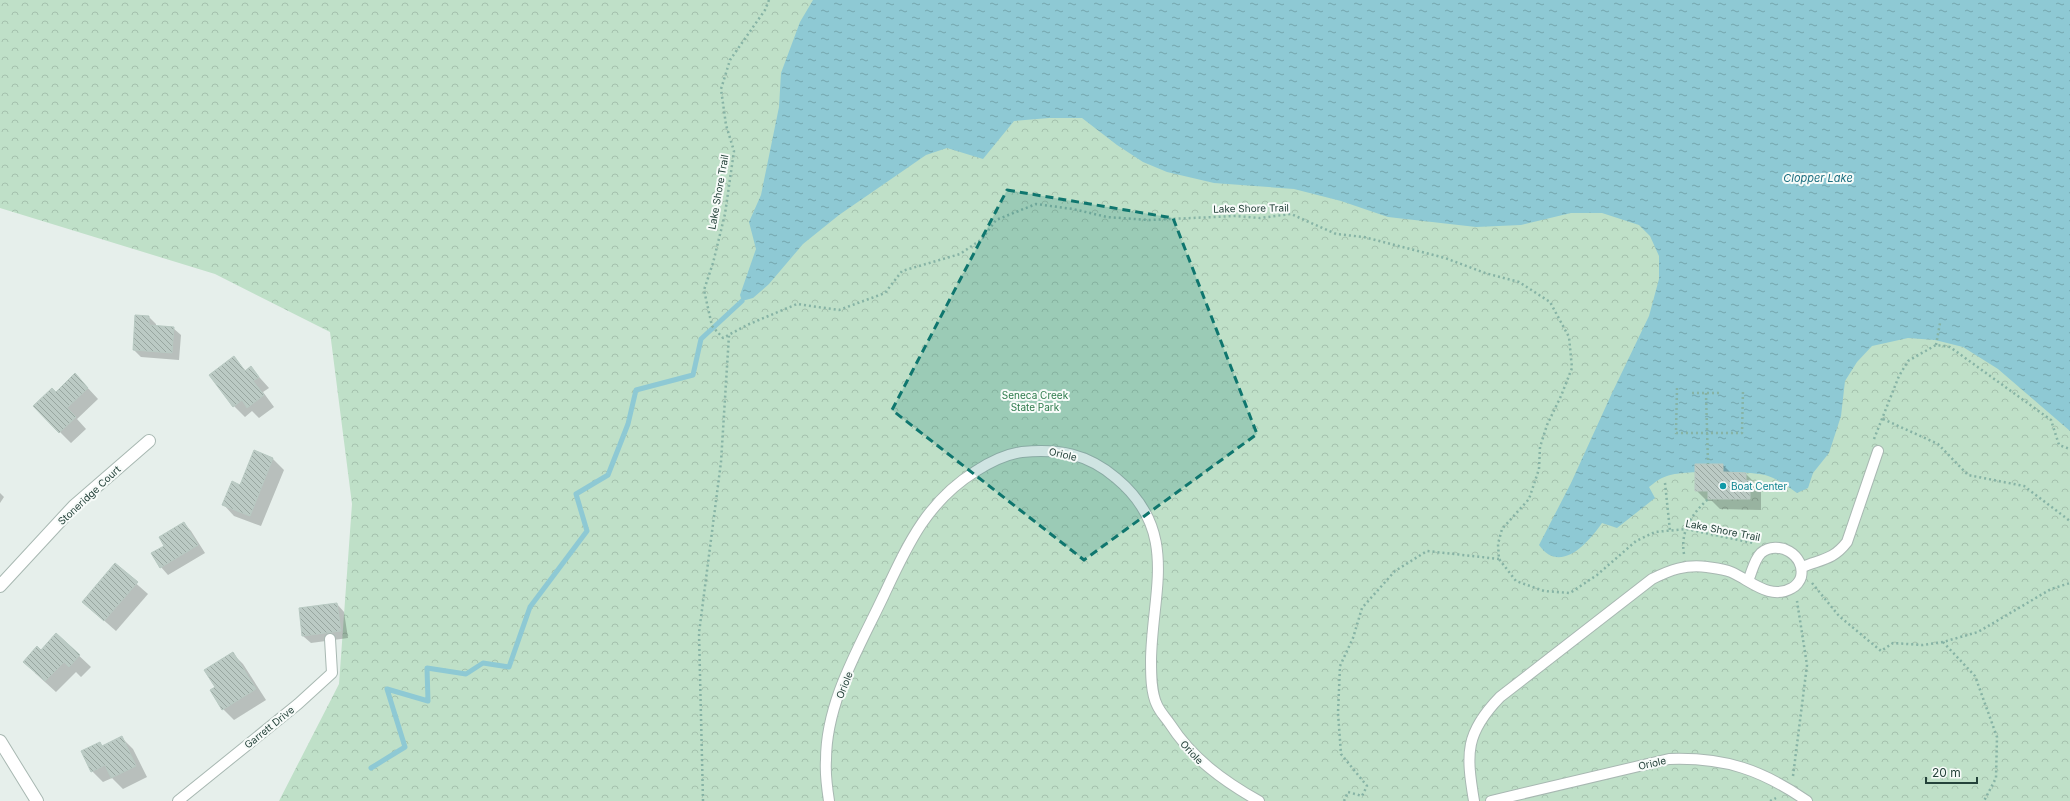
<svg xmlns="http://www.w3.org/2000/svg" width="2070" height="801" font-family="Inter,sans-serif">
  <defs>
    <pattern id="forest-crowns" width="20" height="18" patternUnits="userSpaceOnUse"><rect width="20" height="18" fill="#bfe0c8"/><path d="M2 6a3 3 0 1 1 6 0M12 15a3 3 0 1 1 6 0" fill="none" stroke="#a4c1ad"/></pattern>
    <pattern id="water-ripples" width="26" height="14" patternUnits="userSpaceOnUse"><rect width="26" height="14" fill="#8ec9d4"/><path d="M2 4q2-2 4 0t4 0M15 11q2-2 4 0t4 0" fill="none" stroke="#74a5ad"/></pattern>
    <pattern id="building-back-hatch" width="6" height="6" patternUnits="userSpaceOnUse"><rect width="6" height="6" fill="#bbcac4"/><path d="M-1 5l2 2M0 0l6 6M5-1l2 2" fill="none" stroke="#98a6a0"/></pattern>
  </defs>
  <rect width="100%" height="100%" fill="#e6efeb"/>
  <polygon fill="url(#forest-crowns)" points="0,0 2070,0 2070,801 279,801 339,684 352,504 330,332 215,274 0,208"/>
  <path fill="url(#water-ripples)" d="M813,0H2070V431L1998,369L1963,347L1935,340L1908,338L1872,346L1857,362L1845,381L1841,416L1829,453L1813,473L1808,488L1797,493C1787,486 1776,478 1765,475C1748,471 1682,470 1667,476C1660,478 1654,483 1649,487L1655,498L1617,528L1602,523C1588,543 1560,575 1539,545L1571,483L1612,393L1649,316L1659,279V256L1650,236L1639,225L1602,213H1571L1521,225L1476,227L1388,217L1341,201L1294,189L1214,183L1167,172L1143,162L1117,145L1082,118H1049L1014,121L983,159L947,148L926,155L839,215L803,244L769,284L753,298L742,301L740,295L756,249L749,222L761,195L779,107L781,73L800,22Z"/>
  <g fill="#0003">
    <polygon points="149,317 156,324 156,326 173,328 181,335 179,360 141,357 134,350"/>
    <polygon points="234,358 246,371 251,368 269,388 263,392 274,407 259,418 252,411 245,417 234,406"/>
    <polygon points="86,386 98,399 77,419 86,429 71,443 60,432 56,393"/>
    <polygon points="254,452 273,459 284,470 261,526 234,516 223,504 241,486"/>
    <polygon points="1723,465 1731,473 1746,474 1757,485 1757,488 1761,492 1761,510 1720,509 1712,501 1707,501 1696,490"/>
    <polygon points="0,493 4,497 0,503"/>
    <polygon points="184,523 191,531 205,553 168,575 161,567 153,554 165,546"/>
    <polygon points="115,565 148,594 116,631 83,602"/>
    <polygon points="337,604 344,612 348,638 311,643 303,636 300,609"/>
    <polygon points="56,634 91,667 81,677 76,672 56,692 35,673"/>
    <polygon points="232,653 243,664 266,700 234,720 223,709 216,687"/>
    <polygon points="122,738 133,749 147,777 123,789 112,778 103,782 92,771 100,744 103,747"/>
  </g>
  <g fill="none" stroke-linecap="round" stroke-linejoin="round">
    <polyline stroke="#8ec9d4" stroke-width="5" points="371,768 405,747 387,689 428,701 427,668 466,674 483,663 509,667 530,607 587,531 576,494 608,475 628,424 636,390 693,375 701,339 742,301"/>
  </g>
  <g fill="url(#building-back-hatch)" stroke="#b8c9c2">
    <polygon points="135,315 149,316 149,325 174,327 172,353 133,350"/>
    <polygon points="234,356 245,371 251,366 259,377 253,381 264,395 247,408 242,400 233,407 209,375"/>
    <polygon points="75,373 88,388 67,408 76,417 59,433 33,406 52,388 56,392"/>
    <polygon points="254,450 273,458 250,516 222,505 232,481 240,485"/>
    <polygon points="1695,464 1723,464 1723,472 1746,473 1746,481 1750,480 1750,499 1708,499 1708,491 1695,491"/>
    <polygon points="184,522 198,545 160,568 151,553 164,546 159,537"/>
    <polygon points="115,563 138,582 104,621 82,602"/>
    <polygon points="337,603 341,631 302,636 299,608"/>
    <polygon points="56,633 80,655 69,667 64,662 45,681 23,662 37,646 41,650"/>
    <polygon points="233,652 256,689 222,710 210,690 215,687 204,670"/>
    <polygon points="122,736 136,766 111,778 105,765 91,772 81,751 100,742 102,746"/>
  </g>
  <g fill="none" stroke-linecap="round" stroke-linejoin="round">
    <g stroke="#a8b8b2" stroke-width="12">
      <g id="service">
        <path d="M1802,567C1822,559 1833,560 1847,542L1878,451"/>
        <polyline points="178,801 298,704 332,673 330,639"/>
        <path d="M829,801C827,788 825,773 826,760C826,702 859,648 883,597C907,546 926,502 976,471C990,462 1006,454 1022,452C1058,448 1088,454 1116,478C1180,531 1152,591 1151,660C1151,674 1151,693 1157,705C1160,712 1166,718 1170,724C1192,758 1223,781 1259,801"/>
        <path d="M1474,801C1466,753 1465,733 1500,697L1652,579C1670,570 1686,564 1707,567C1714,568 1724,569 1731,572C1750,580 1770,601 1792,588C1796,586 1800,581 1801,577C1806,555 1778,539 1761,553C1754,560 1752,572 1748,581"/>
        <path d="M1491,801L1669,759C1725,757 1762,770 1807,801"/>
      </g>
    </g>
    <g stroke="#a8b8b2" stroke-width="14">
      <g id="minor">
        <polyline points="0,586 74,506 149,441"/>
        <polyline points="0,741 37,801"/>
      </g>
    </g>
    <g stroke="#86b3a5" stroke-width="2.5" stroke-dasharray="2 3" stroke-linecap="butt">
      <polyline points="769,0 765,10 730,60 721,89 726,125 734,151 725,214 713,263 704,290 712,326 723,338 747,325 797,304 839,310 885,293 902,271 960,254 982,239 996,220 1036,204 1073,209 1107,217 1148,220 1236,216 1260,218 1291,214 1336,234 1364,237 1445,258 1485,273 1519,282 1550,302 1569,337 1572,368 1561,396 1547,425 1540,447 1539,469 1529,499 1502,529 1498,544 1499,559 1516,581 1544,591 1570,593 1597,575 1636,541 1655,532 1686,529 1753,543"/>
      <polyline points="1936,345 1940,323"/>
      <polyline points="1677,388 1676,433 1742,433 1743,389"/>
      <polyline points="1692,393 1722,393"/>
      <polyline points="1706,393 1708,464"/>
      <polyline points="1883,419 1938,444 1968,475 2024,486 2070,521"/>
      <polyline points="1874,439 1899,376 1908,361 1936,345 1950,347 2051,420 2059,445 2070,449"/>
      <polyline points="1665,483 1670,531"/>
      <path d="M1684,554C1680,531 1692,514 1708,499"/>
      <polyline points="1812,583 1839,616 1881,651 1893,643 1923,645 1943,642 1978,632 2051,589 2070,583"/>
      <polyline points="1943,642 1975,676 1997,737 1996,778 1984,801"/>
      <polyline points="1793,776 1807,665 1797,601"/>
      <polyline points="703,801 699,633 721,462 729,335"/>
      <polyline points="1344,801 1348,792 1362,796 1367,786 1341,754 1338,713 1340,666 1353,638 1362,608 1395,571 1427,551 1499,559"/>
      <polyline points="1770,801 1776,798"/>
    </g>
    <use href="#service" stroke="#fff" stroke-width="10"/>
    <use href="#minor" stroke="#fff" stroke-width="12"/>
  </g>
  <path fill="#0f766e" fill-opacity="0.2" stroke="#0f766e" stroke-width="3" stroke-dasharray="8 5" stroke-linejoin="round" d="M1007,190L1173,218L1257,434L1084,560L892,410Z"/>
  <circle fill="#0f9aa8" stroke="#f7fbf9" stroke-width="1.5" cx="1723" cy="486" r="4"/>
  <g text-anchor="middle" stroke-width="4" stroke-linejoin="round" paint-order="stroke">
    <g font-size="10" fill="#24423a" stroke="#f7fbf9">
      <text transform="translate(718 192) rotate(-80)" y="4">Lake Shore Trail</text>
      <text transform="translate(1251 208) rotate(-1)" y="4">Lake Shore Trail</text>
      <text transform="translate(1063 454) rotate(13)" y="4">Oriole</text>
      <text transform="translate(89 495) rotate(-43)" y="4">Stoneridge Court</text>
      <text transform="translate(1723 530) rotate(11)" y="4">Lake Shore Trail</text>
      <text transform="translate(844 685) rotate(-68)" y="4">Oriole</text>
      <text transform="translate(269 727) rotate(-39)" y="4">Garrett Drive</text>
      <text transform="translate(1192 752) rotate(47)" y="4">Oriole</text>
      <text transform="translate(1652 763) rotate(-13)" y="4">Oriole</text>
    </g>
    <g font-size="10" fill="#2d7a4b" stroke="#f7fbf9">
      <text x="1035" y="399">Seneca Creek<tspan x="1035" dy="12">State Park</tspan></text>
    </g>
    <g font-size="10" fill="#0d838f" stroke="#f7fbf9" text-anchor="start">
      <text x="1731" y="490">Boat Center</text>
    </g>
    <g font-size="11" font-style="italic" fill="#1c6f80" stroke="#f7fbf9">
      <text x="1818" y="182">Clopper Lake</text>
    </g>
  </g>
  <path d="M1926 777v6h51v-6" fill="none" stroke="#24423a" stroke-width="2"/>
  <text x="1932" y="777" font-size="12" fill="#24423a" stroke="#f7fbf9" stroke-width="3" paint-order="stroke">20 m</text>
</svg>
